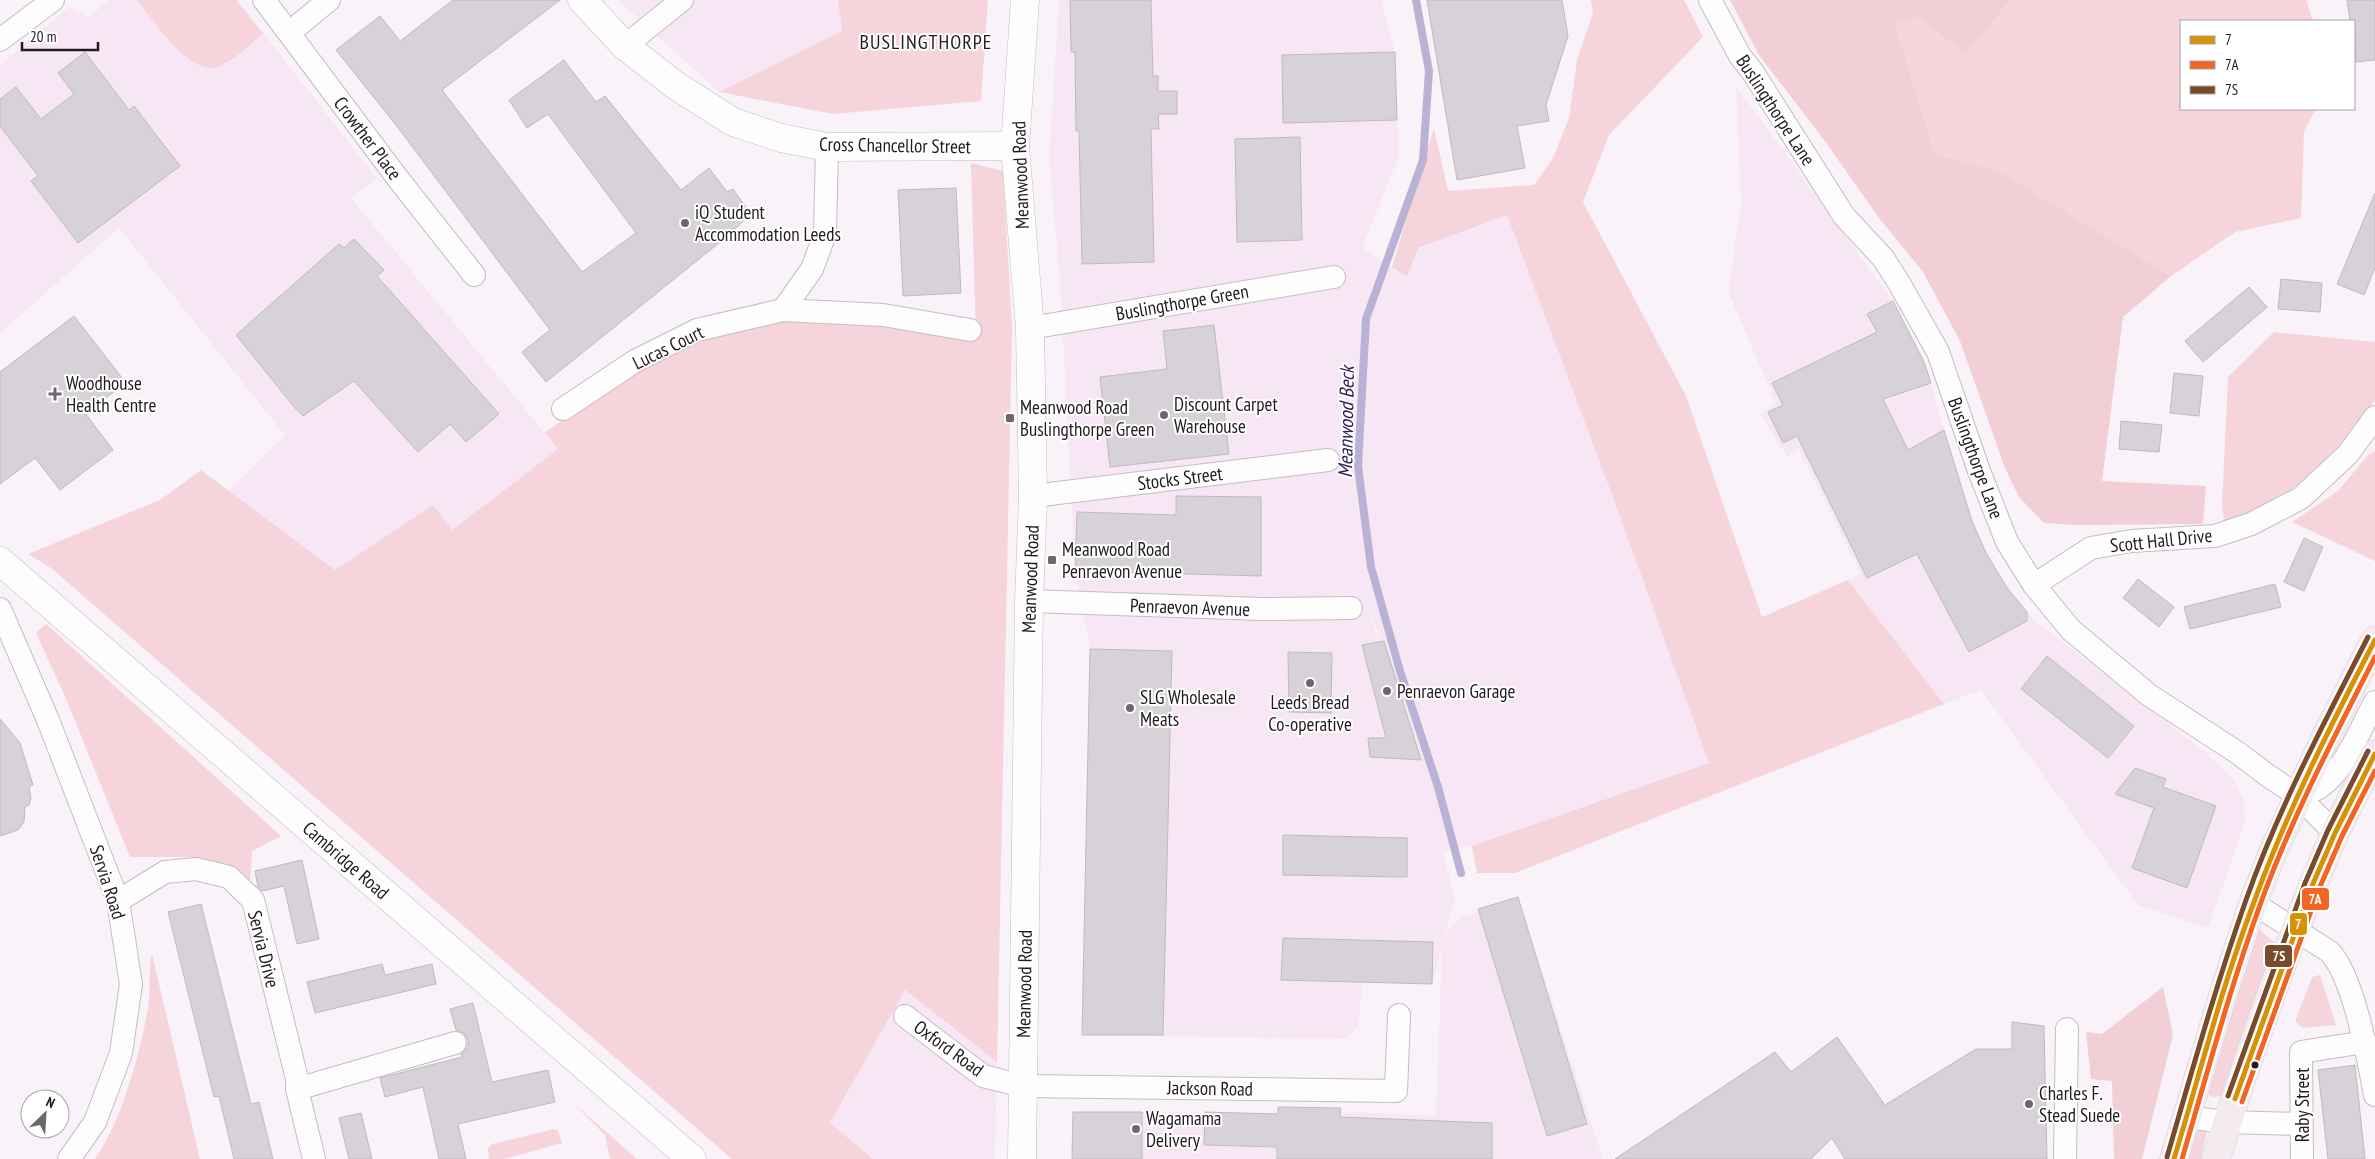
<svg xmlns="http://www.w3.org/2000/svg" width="2375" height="1159" font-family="'PT Sans Narrow',sans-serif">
  <rect width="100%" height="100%" fill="#faf2f9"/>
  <g fill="#f7e7f4" fill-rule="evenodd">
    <polygon points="109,0 238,0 377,179 350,197 558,449 452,530 433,505 335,570 229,490 285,435 119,228 0,333 0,65 69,7 89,17"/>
    <polygon points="618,0 838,0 842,31 719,92"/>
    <path d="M1059,0H1381L1395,52L1399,156L1362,248L1407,277L1418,248L1507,215L1611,492L1709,763L1472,846L1443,851L1455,899L1445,934L1462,917L1518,897L1603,1159H1339L1341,1112L1436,1115L1442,948L1432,984L1362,982L1359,1025L1346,1039L1082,1035L1090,649L1075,571L1060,282L1049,157ZM1368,604L1399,694H1398L1374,626Z"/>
    <polygon points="1736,86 1893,301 1924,362 1972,521 1986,553 2008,589 2032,618 2205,752 2234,780 2243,799 2245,823 2208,928 2138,905 1981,690 1944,704 1848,580 1861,574 1798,448 1787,457 1761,414 1776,404 1728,291 1741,205"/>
    <polygon points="905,990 997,1062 995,1159 873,1159 830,1124"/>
    <polygon points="1073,1112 1278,1113 1277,1159 1072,1159"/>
  </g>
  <g fill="#f5d4dc">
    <path d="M137,0H236L263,34C251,43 227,67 212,68C184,69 153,19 137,0Z"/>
    <polygon points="838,0 988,0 981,101 833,114 719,92 842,31"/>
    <polygon points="1591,0 1684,0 1703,37 1609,135 1583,202 1686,396 1762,617 1848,580 1944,704 1515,873 1477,873 1472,846 1709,763 1611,492 1507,215 1418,248 1407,277 1392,267 1434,128 1448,191 1534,185 1553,158 1569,118 1577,60 1593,13"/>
    <polygon points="2011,0 2306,0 2313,21 2181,21 2181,109 2316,109 2304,131 2301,218 2235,232 2171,276 1997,170 1935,154 1895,24 1918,17 1966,54"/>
    <polygon points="971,163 1003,171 1012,328 997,1062 905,990 830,1123 873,1159 732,1159 51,568 28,554 160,500 201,470 335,570 433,505 452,530 558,449 545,432 635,371 697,339 805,316 976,341"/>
    <path d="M2274,332L2374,342L2375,340C2375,355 2375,384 2375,398C2373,406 2362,416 2357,423C2324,469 2280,506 2224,521L2222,506L2228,377Z"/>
    <polygon points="2375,451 2375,561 2292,522 2338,491 2368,455"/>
    <polygon points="46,624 281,836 252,851 250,884 228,865 196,857 130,857 67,701 36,633"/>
    <polygon points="2258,928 2276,944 2221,1096 2212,1097 2207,1093"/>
    <path d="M152,954L200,1159H95C122,1121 140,1053 148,1008C151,990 148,972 152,954Z"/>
    <polygon points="2320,975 2336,1025 2303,1028 2295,1021 2312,977"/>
    <polygon points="572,1102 637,1159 610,1159 605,1135"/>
    <polygon points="554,1129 558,1131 562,1143 504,1159 489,1159 488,1149 492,1144"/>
    <polygon points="2196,1130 2207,1132 2201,1159 2188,1159"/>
  </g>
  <g fill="#f2ced6">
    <polygon points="1730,0 2011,0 1966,54 1918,17 1895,24 1935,154 1997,170 2171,276 2123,317 2102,481 2206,486 2203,524 2077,525 2044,523 2019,497 2005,468 1960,341 1923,272 1879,218 1827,144 1759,55"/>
    <polygon points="2163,987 2173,1035 2142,1159 2114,1159 2112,1081 2091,1079 2086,1032 2102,1034"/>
  </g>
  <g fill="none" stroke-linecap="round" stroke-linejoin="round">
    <polyline stroke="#b9b2d5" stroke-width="8" points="1416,0 1429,71 1423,160 1366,319 1358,466 1371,567 1400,671 1438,787 1461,873"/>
  </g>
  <g fill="#d7d2d8" stroke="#bfbac0">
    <polygon points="453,0 560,0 442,90 582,272 636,233 548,114 527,128 509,100 564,60 596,102 605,96 681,190 709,168 727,192 733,189 751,214 724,239 546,382 522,352 550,330 396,125 336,50 380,16 400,41"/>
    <polygon points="1070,0 1151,0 1153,76 1158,76 1158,91 1177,91 1177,114 1158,114 1159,129 1151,129 1154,262 1082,264 1079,131 1076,131 1075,52 1071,52"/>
    <polygon points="1427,0 1562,0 1568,36 1546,105 1549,121 1517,126 1525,168 1457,180"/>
    <polygon points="2347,0 2375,0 2375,60 2356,62 2354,21 2350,21"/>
    <polygon points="85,52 129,110 134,106 180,166 78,243 31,181 38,176 0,126 0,99 16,87 41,119 74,94 58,73"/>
    <polygon points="1395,52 1397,120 1283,123 1282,55"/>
    <polygon points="1300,137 1302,240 1237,242 1235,139"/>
    <polygon points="956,188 961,293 903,296 898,190"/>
    <polygon points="2375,193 2375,268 2364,295 2337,284"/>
    <polygon points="354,239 384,270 377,276 499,414 466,442 450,424 418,452 354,381 303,416 295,408 236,335 339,244 344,248"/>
    <polygon points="2281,279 2322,283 2320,312 2278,309"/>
    <polygon points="2249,287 2267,307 2203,362 2185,341"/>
    <polygon points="1893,301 1924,362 1931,383 1883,399 1908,450 1944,430 1972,521 1986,553 2008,589 2027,612 2027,621 1969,652 1917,554 1867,578 1797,436 1783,443 1768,412 1783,405 1772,383 1877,332 1867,314"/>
    <polygon points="74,316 126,383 85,413 113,450 60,490 35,458 0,484 0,372"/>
    <polygon points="1214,325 1229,454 1110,467 1100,377 1167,369 1163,331"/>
    <polygon points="2174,373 2203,376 2199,416 2170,413"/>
    <polygon points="2121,421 2162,425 2159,452 2119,449"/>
    <polygon points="1176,496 1261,497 1261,576 1075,571 1077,512 1176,515"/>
    <polygon points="2304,538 2323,547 2304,591 2284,582"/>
    <polygon points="2138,579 2174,607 2159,627 2123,598"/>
    <polygon points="2275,584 2281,607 2190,629 2184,607"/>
    <polygon points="1384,641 1421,760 1370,757 1368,738 1386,738 1362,645"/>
    <polygon points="1090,649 1172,651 1163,1035 1082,1035"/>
    <polygon points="1288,652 1332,653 1331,713 1289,712"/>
    <polygon points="2047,656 2134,726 2108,758 2021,689"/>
    <polygon points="0,719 20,743 33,785 29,787 31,798 29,805 25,807 24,822 18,830 0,836"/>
    <polygon points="2135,768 2166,779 2163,787 2216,806 2187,888 2132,868 2154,808 2115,794"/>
    <polygon points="1283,835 1407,838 1407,877 1283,875"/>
    <polygon points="302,860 319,939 297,944 284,886 262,891 258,887 255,871"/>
    <polygon points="1518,897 1587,1124 1547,1136 1478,909"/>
    <polygon points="201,904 251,1104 259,1102 273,1159 234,1159 219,1096 214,1097 168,912"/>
    <polygon points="1283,938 1433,942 1432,984 1281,980"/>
    <polygon points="382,964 385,975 432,964 436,984 315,1013 307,982"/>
    <polygon points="473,1003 492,1082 548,1070 555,1102 458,1124 466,1159 439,1159 423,1087 385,1097 380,1078 462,1057 461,1054 468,1047 468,1040 464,1033 456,1030 450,1009"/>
    <polygon points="2012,1022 2044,1026 2047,1159 1845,1159 1832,1138 1811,1159 1615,1159 1775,1052 1791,1072 1837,1037 1885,1105 1976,1049 2012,1049"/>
    <polygon points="2355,1065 2365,1159 2328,1159 2318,1070"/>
    <polygon points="1278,1107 1341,1108 1340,1117 1492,1123 1492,1159 1277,1159 1277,1147 1204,1145 1205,1112 1278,1114"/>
    <polygon points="1073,1112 1142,1112 1142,1159 1072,1159"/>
    <polygon points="361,1113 372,1159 349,1159 339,1118"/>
  </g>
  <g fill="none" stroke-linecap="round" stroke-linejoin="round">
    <g stroke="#c3bdc3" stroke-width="24">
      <g id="minor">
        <polyline points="264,0 399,180 474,275"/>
        <polyline points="1710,0 1740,56 1752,71 1844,216 1883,258 1899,283 1938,352 1979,471 2007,542 2034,585 2071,630 2149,695 2238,753 2267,775 2297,795 2335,833"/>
        <polyline points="290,32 329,0"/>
        <polyline points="0,40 53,0"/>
        <polyline points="625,46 682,0"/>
        <polyline points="783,310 812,269 825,234 827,147"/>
        <polyline points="1030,328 1334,277"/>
        <polyline points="563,409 635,361 697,330 783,310 883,315 970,330"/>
        <polyline points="1033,496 1328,460"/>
        <polyline points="2034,585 2091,548 2131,541 2215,536 2251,524 2301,498 2348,454 2375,417"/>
        <polyline points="1029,601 1262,609 1351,608"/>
        <polyline points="0,609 48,720 118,901 131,984 121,1053 95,1122 69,1159"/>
        <path d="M2297,795C2338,793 2357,733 2375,702"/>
        <polyline points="118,901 165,872 196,869 229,877 253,900 297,1079 297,1089 314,1159"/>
        <path d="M2253,903L2330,952C2354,979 2368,1058 2375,1095"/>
        <polyline points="905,1016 983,1076 1023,1086 1396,1091 1399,1015"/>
        <polyline points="297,1089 455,1043"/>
        <polyline points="2185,1117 2227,1122 2301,1124"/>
        <polyline points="2065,1159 2067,1029"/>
        <polyline points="2302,1159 2301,1052 2365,1042"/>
      </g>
    </g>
    <g stroke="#c3bdc3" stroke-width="29">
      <g id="tertiary">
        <polyline points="582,0 625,46 675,85 733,122 781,138 827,147 1015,146"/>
        <polyline points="0,561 692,1159"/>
        <polyline points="1022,1159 1029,601 1033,496 1030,328 1015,146 1025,0"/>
      </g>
    </g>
    <g stroke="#d5d1d4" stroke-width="29">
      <g id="trunk">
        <polyline points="2174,1159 2222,998 2253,903 2272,854 2325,738 2375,640"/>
        <path d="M2216,1159C2250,1050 2288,940 2334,836C2346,808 2361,781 2375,754"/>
      </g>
    </g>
    <use href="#minor" stroke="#fefdfe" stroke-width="22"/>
    <use href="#tertiary" stroke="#fefdfe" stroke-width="28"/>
    <use href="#trunk" stroke="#f4ebf0" stroke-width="28"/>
    <g stroke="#fff" stroke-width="9">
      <g id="bus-1">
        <polyline points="2235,1099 2312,886 2335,833 2375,754"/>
        <path d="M2174,1159C2200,1073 2222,986 2254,902C2287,811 2331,725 2375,640"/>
      </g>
    </g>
    <g stroke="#fff" stroke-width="9">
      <g id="bus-2">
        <polyline points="2242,1102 2319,889 2342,836 2375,771"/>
        <path d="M2182,1159C2207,1074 2230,988 2260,905C2291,819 2334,737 2375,657"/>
      </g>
    </g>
    <g stroke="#fff" stroke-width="9">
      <g id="bus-3">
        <polyline points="2228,1096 2305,883 2328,830 2368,751"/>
        <path d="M2167,1157C2192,1071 2216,985 2246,900C2278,809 2324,723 2368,637"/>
      </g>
    </g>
    <use href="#bus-1" stroke="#d79105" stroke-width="5"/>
    <use href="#bus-2" stroke="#f26522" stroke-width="5"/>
    <use href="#bus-3" stroke="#7a4b2a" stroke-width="5"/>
  </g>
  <g fill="#6d666c" stroke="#fff" stroke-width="2">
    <circle cx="685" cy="223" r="5"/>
    <path d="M52.5 386.5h5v5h5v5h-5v5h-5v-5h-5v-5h5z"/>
    <circle cx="1164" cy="415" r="5"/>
    <rect x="1005" y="413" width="10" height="10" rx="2.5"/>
    <rect x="1047" y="555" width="10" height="10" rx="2.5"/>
    <circle cx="1310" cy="683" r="5"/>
    <circle cx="1387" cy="691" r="5"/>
    <circle cx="1130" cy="708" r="5"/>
    <circle cx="2029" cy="1104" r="5"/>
    <circle cx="1136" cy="1129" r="5"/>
  </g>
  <circle fill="#211b20" stroke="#fff" stroke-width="2" cx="2255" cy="1065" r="4.5"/>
  <g text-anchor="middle" stroke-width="4" stroke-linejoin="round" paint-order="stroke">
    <g font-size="19" fill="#211b20" stroke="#fff">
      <text transform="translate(1776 110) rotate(57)" y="7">Buslingthorpe Lane</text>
      <text transform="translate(368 138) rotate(53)" y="7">Crowther Place</text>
      <text transform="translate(895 145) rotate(1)" y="7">Cross Chancellor Street</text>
      <text transform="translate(1020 175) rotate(-92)" y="7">Meanwood Road</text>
      <text transform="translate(1182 302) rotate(-10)" y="7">Buslingthorpe Green</text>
      <text transform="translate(668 347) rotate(-26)" y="7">Lucas Court</text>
      <text transform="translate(1976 458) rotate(70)" y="7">Buslingthorpe Lane</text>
      <text transform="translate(1180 478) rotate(-7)" y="7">Stocks Street</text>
      <text transform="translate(2161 540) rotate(-6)" y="7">Scott Hall Drive</text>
      <text transform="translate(1030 579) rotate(-88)" y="7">Meanwood Road</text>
      <text transform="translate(1190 607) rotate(2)" y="7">Penraevon Avenue</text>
      <text transform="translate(346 860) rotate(41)" y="7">Cambridge Road</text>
      <text transform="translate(108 882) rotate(72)" y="7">Servia Road</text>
      <text transform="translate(264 949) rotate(76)" y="7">Servia Drive</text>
      <text transform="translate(1024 984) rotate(-89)" y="7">Meanwood Road</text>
      <text transform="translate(949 1048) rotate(36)" y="7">Oxford Road</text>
      <text transform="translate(1210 1088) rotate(1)" y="7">Jackson Road</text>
      <text transform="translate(2302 1105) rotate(-90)" y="7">Raby Street</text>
    </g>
    <g font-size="19" fill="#211b20" stroke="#fff" text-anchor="start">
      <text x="695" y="219">iQ Student<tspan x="695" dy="22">Accommodation Leeds</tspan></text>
      <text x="66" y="390">Woodhouse<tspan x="66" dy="22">Health Centre</tspan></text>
      <text x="1174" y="411">Discount Carpet<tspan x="1174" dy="22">Warehouse</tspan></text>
      <text x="1020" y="414">Meanwood Road<tspan x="1020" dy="22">Buslingthorpe Green</tspan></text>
      <text x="1062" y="556">Meanwood Road<tspan x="1062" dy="22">Penraevon Avenue</tspan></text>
      <text x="1397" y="698">Penraevon Garage</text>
      <text x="1140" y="704">SLG Wholesale<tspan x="1140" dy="22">Meats</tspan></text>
      <text x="1310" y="709" text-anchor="middle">Leeds Bread<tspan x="1310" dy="22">Co-operative</tspan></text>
      <text x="2039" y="1100">Charles F.<tspan x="2039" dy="22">Stead Suede</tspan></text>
      <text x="1146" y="1125">Wagamama<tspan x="1146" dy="22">Delivery</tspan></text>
    </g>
    <g font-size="20" letter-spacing="1" fill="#211b20" stroke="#fff">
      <text x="926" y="49">BUSLINGTHORPE</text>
    </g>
    <g font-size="20" font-style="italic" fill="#2f2059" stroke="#fff">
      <text transform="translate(1346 422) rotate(-89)" y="7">Meanwood Beck</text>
    </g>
  </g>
  <g stroke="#fff" stroke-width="2">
    <rect x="2301" y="887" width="29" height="24" rx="5" fill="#f26522"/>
    <rect x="2289" y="912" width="19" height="24" rx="5" fill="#d79105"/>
    <rect x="2264" y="944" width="29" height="24" rx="5" fill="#7a4b2a"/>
  </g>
  <g font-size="14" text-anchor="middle" font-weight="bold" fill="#fff">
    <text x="2315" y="904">7A</text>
    <text x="2298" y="929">7</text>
    <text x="2279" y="961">7S</text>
  </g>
  <rect x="2180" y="20" width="175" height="90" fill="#ffffff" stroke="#a6a4a6"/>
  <rect x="2190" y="36" width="25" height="8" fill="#d79105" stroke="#a6a4a6"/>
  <text x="2225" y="45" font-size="15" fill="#211b20">7</text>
  <rect x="2190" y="61" width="25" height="8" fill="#f26522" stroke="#a6a4a6"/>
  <text x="2225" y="70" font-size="15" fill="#211b20">7A</text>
  <rect x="2190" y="86" width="25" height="8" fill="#7a4b2a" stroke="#a6a4a6"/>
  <text x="2225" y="95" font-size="15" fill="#211b20">7S</text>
  <g transform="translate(45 1114) rotate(25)"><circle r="24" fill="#ffffff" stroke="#a6a4a6"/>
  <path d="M0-4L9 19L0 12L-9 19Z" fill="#6d666c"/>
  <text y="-8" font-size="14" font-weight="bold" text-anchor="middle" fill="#211b20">N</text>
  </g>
  <path d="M22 42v8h76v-8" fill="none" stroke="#211b20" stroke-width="2.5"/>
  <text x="30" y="42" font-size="15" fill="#211b20" stroke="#ffffff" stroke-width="4" paint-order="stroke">20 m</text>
</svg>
